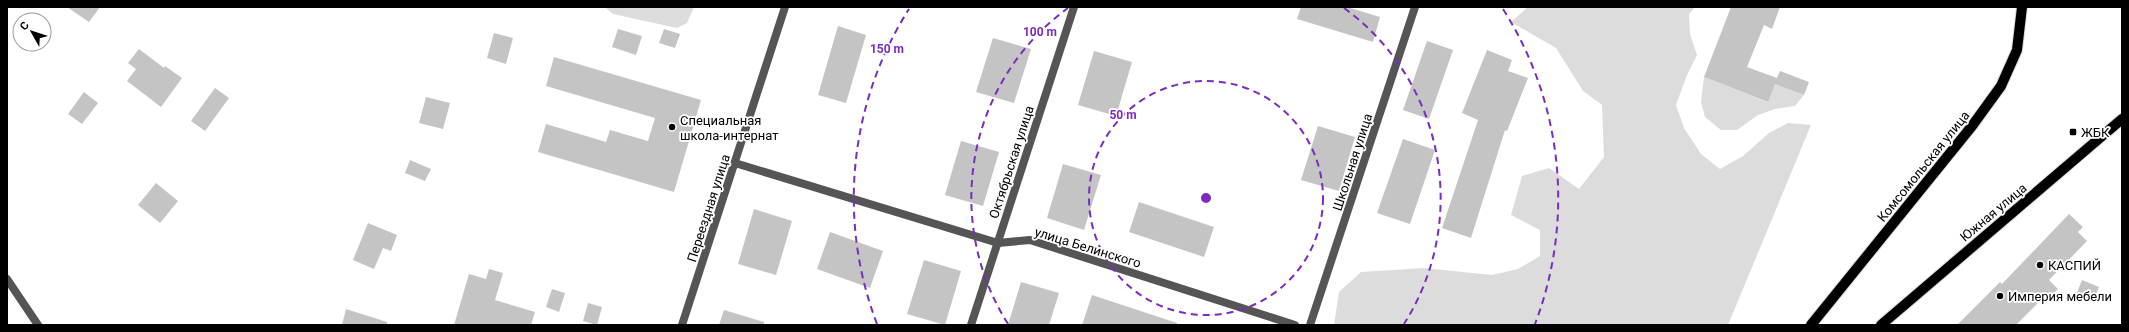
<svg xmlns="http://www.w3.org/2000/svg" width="2129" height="332" font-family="Roboto,sans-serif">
  <rect width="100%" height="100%" fill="#fff"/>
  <g fill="#dcdcdc">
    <polygon points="605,7 694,7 687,23 677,28 613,14"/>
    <polygon points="1528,7 1695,7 1689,14 1690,34 1697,55 1687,75 1676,105 1684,128 1701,154 1720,169 1743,156 1769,133 1788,123 1811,125 1728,325 1334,325 1339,292 1361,272 1424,268 1492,275 1518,269 1540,256 1540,230 1511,215 1522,176 1549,168 1579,189 1604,157 1602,105 1583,91 1556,48 1511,22"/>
    <polygon points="1704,77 1767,102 1775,84 1804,95 1795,106 1775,109 1758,115 1737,130 1721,130 1705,117 1701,102"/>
  </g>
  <g fill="#c4c4c4">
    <polygon points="67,7 100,7 89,22"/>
    <polygon points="1301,7 1347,7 1380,17 1373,42 1297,19"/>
    <polygon points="1731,7 1780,7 1772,29 1764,25 1747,67 1777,78 1776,80 1780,71 1809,82 1804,95 1775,84 1768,102 1704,77"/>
    <polygon points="838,26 866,35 846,103 818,95"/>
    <polygon points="618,29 642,36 636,55 612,47"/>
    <polygon points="664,29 680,34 675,48 659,43"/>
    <polygon points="494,33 513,38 506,64 487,58"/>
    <polygon points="993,38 1031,49 1014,103 976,92"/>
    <polygon points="1427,41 1453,50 1429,119 1403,110"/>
    <polygon points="139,49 164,68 165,66 182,78 161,107 127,81 136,69 128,63"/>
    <polygon points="1487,50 1512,60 1508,71 1528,78 1507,131 1505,130 1471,238 1442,228 1478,120 1462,113"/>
    <polygon points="1094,51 1132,62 1116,116 1078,105"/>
    <polygon points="554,57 701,100 674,192 538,152 546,124 606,142 610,130 648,141 655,118 546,86"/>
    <polygon points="215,88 229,98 205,131 191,121"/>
    <polygon points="84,92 98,103 82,124 68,114"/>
    <polygon points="426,97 450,103 443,129 419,123"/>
    <polygon points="1318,126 1355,137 1339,191 1301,180"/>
    <polygon points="1403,139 1435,150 1410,224 1377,213"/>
    <polygon points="961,141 999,152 983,206 945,195"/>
    <polygon points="410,160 431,169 425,181 405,173"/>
    <polygon points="1063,164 1101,175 1084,230 1047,218"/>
    <polygon points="156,183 178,201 160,223 138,205"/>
    <polygon points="1139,202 1214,227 1204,257 1129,232"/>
    <polygon points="754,209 792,221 776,275 738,264"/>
    <polygon points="2069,214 2083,227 2078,232 2087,241 2049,280 2058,289 2043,304 2040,301 2016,325 1957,325 2000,282 2002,284"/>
    <polygon points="368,223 397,235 391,251 383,248 374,269 353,260"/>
    <polygon points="830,232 883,251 870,288 817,269"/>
    <polygon points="924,260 961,271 945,325 907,314"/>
    <polygon points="489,269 503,273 495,300 535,312 531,325 454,325 469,274 486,279"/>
    <polygon points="2082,280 2099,287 2093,302 2076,295"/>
    <polygon points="1021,282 1059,293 1049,325 1008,325"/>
    <polygon points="552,289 565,293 559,312 546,307"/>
    <polygon points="1092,295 1177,323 1177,325 1082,325"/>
    <polygon points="588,303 602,307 597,325 583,321"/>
    <polygon points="346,309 387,322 387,325 342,325"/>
    <polygon points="724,310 764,322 764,325 719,325"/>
  </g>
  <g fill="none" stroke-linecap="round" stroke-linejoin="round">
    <g stroke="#dbdbdb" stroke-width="12">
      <g id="primary">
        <polyline points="1811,325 1972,126 2001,86 2017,50 2022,7"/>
        <polyline points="1881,325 2122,119"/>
      </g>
    </g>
    <g stroke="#555" stroke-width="8">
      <polyline points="735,163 998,243 1030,240 1295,325"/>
      <polyline points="7,279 38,325"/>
      <polyline points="682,325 785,7"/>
      <polyline points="971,325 1074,7"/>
      <polyline points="1310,325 1415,7"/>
    </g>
    <use href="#primary" stroke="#000" stroke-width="10"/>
  </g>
  <g fill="none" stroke="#7b2cbf" stroke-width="2" stroke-dasharray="7 5">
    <circle cx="1206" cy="198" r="117"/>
    <path d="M1008 324A235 235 0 0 1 1068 8M1344 8A235 235 0 0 1 1404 324"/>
    <path d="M877 324A352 352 0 0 1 909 9M1503 9A352 352 0 0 1 1535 324"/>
  </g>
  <g fill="#000" stroke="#fff" stroke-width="1.5">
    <circle cx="672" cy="127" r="4"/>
    <rect x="2069" y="128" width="8" height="8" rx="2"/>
    <circle cx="2040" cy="265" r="4"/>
    <circle cx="2000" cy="296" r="4"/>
  </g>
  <g text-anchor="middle" stroke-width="3.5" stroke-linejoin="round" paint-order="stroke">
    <g font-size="13" fill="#000" stroke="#fff" text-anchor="start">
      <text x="680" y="125">Специальная<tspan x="680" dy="15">школа-интернат</tspan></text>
      <text x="2081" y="137">ЖБК</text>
      <text x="2048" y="270">КАСПИЙ</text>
      <text x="2008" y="301">Империя мебели</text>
    </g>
    <g font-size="13" fill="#000" stroke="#fff">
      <text transform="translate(1011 162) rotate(-72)" y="5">Октябрьская улица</text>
      <text transform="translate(1352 162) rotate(-72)" y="5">Школьная улица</text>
      <text transform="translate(1923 166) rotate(-51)" y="5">Комсомольская улица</text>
      <text transform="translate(708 208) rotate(-72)" y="5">Переездная улица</text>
      <text transform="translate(1993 212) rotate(-40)" y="5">Южная улица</text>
      <text transform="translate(1088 247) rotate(17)" y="5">улица Белинского</text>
    </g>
  </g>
  <circle cx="1206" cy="198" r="6" fill="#7b2cbf" stroke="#fff" stroke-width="2"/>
  <g font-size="12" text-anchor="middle" font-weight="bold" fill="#7b2cbf" stroke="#fff" stroke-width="3.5" stroke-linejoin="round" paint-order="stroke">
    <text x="1040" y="36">100 m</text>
    <text x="887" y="53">150 m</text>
    <text x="1123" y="119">50 m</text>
  </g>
  <rect width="2129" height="332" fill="none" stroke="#000000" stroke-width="16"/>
  <g transform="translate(32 32) rotate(309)"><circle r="19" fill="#ffffff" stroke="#999999"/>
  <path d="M0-3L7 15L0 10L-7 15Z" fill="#000000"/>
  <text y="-6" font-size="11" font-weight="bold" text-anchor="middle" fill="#000000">С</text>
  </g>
</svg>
